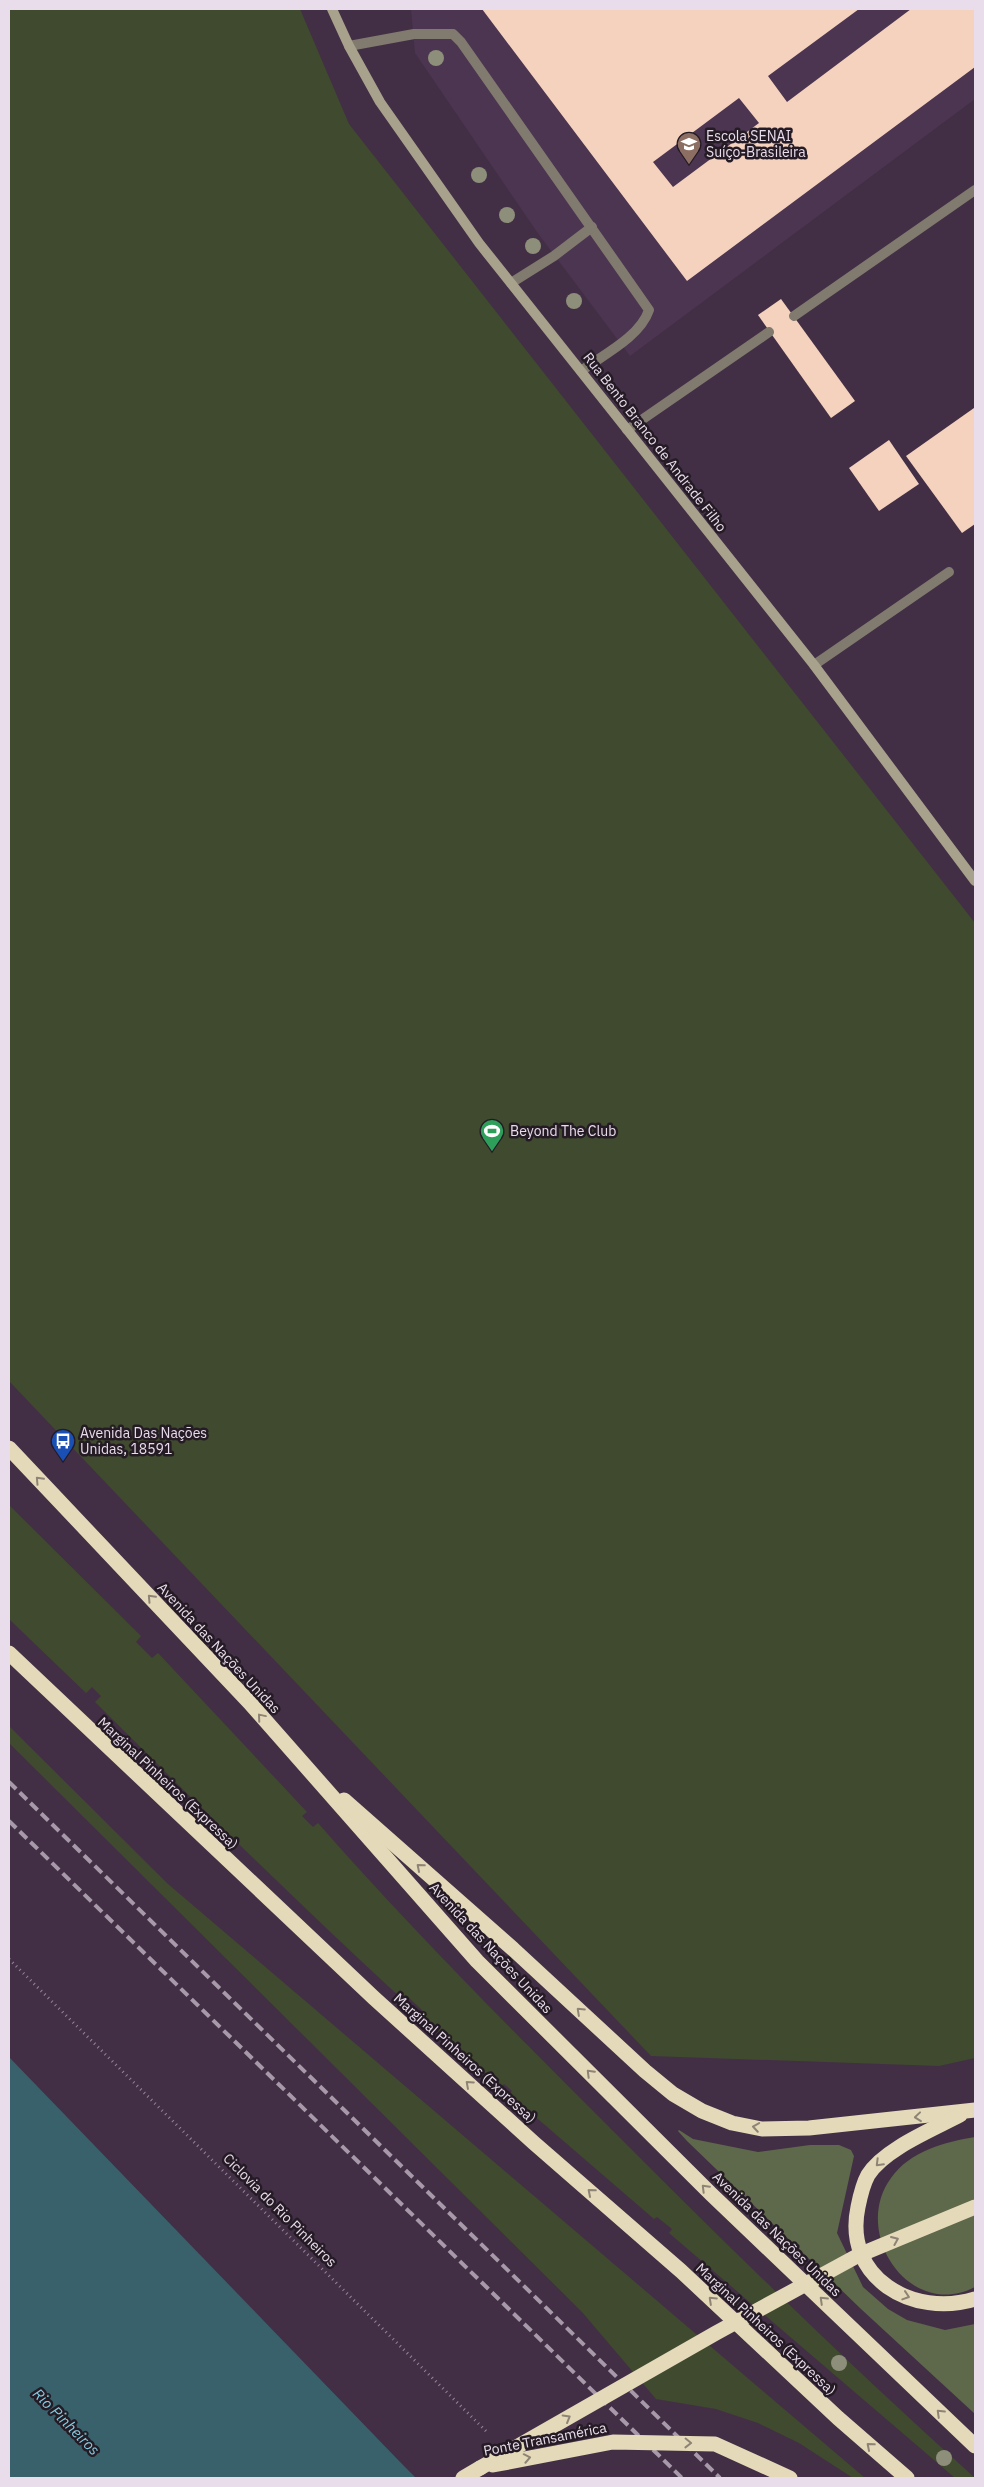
<svg xmlns="http://www.w3.org/2000/svg" width="984" height="2487" font-family="'IBM Plex Sans',sans-serif">
  <rect width="100%" height="100%" fill="#422f45"/>
  <polygon fill="#4c3551" points="411,9 975,9 975,99 630,356 537,232 415,53"/>
  <g fill="#404a2f">
    <polygon points="9,9 300,9 349,124 975,923 975,2058 939,2066 651,2056 9,1381"/>
    <path d="M9,1505L141,1636L136,1642L152,1658L158,1653L307,1812L302,1816L313,1827L318,1823C411,1929 511,2029 611,2129C730,2248 850,2366 975,2478H955L669,2233L672,2229L657,2217L654,2219L509,2094L512,2091L504,2084L501,2087L420,2015L423,2011L406,1995L402,1999C297,1902 196,1803 95,1702L101,1696L92,1687L86,1693L9,1619Z"/>
    <polygon points="9,1726 168,1884 865,2478 853,2478 799,2443 758,2423 716,2409 656,2399 582,2312 9,1743"/>
  </g>
  <g fill="#5e684a">
    <polygon points="679,2130 693,2139 758,2152 810,2145 839,2145 851,2150 854,2156 837,2233 863,2287 888,2309 907,2320 945,2330 975,2324 975,2414 861,2309 687,2141 678,2131"/>
    <path d="M975,2137V2287C909,2321 851,2232 891,2178C910,2151 945,2142 975,2137Z"/>
  </g>
  <polygon fill="#39616c" points="9,2057 402,2464 416,2478 9,2478"/>
  <g fill="#f5d2be" fill-rule="evenodd">
    <path d="M482,9H859L768,76L787,102L911,9H975V67L687,281ZM739,98L759,123L673,187L653,162Z"/>
    <polygon points="781,299 855,401 831,418 758,315"/>
    <polygon points="974,408 975,524 962,533 906,456"/>
    <polygon points="889,440 919,484 879,511 849,468"/>
  </g>
  <g fill="none" stroke-linecap="round" stroke-linejoin="round">
    <polyline stroke="#958597" stroke-width="3" stroke-dasharray="1 4" stroke-linecap="butt" points="9,1959 488,2433"/>
    <g stroke="#807b6e" stroke-width="10">
      <path d="M349,46L414,34H453L461,42L649,310C640,337 603,355 581,371"/>
      <polyline points="511,283 554,256 592,227"/>
      <polyline points="794,316 975,190"/>
      <polyline points="627,430 769,332"/>
      <polyline points="814,665 949,572"/>
    </g>
    <polyline stroke="#a8a18c" stroke-width="10" points="332,9 349,46 380,102 479,243 814,665 975,881"/>
    <g stroke="#e4d9b8" stroke-width="15">
      <polyline points="9,1448 249,1702 477,1961 711,2194 975,2446"/>
      <polyline points="9,1653 374,1998 534,2143 681,2271 838,2418 907,2478"/>
      <polyline points="344,1800 513,1949 645,2071 673,2094 702,2111 732,2123 762,2129 809,2128 975,2110"/>
      <path d="M960,2115C934,2129 884,2149 868,2175C863,2184 860,2197 858,2207C843,2278 913,2318 975,2299"/>
      <polyline points="463,2478 480,2468"/>
    </g>
    <g stroke="#a798aa" stroke-width="4" stroke-dasharray="10 5" stroke-linecap="butt">
      <polyline points="9,1782 720,2478"/>
      <polyline points="9,1821 682,2478"/>
    </g>
    <g stroke="#e4d9b8" stroke-width="15">
      <polyline points="493,2465 613,2442 715,2444 790,2478"/>
      <polyline points="480,2468 716,2333 859,2255 975,2207"/>
    </g>
  </g>
  <g fill="#8d8f7a">
    <circle cx="436" cy="58" r="8"/>
    <circle cx="479" cy="175" r="8"/>
    <circle cx="507" cy="215" r="8"/>
    <circle cx="533" cy="246" r="8"/>
    <circle cx="574" cy="301" r="8"/>
    <circle cx="839" cy="2363" r="8"/>
    <circle cx="944" cy="2458" r="8"/>
  </g>
  <defs><path id="oneway-chevron" d="M-2-3.5L2.5 0L-2 3.5" fill="none" stroke-width="1.6" stroke-linecap="round" stroke-linejoin="round" transform="scale(1.25)"/></defs>
  <g stroke="#8e8476">
    <use href="#oneway-chevron" transform="translate(39 1480) rotate(-133)"/>
    <use href="#oneway-chevron" transform="translate(151 1598) rotate(-133)"/>
    <use href="#oneway-chevron" transform="translate(261 1717) rotate(-130)"/>
    <use href="#oneway-chevron" transform="translate(420 1867) rotate(-139)"/>
    <use href="#oneway-chevron" transform="translate(580 2011) rotate(-137)"/>
    <use href="#oneway-chevron" transform="translate(590 2073) rotate(-135)"/>
    <use href="#oneway-chevron" transform="translate(469 2084) rotate(-138)"/>
    <use href="#oneway-chevron" transform="translate(918 2117) rotate(174)"/>
    <use href="#oneway-chevron" transform="translate(756 2127) rotate(-171)"/>
    <use href="#oneway-chevron" transform="translate(879 2163) rotate(135)"/>
    <use href="#oneway-chevron" transform="translate(705 2188) rotate(-135)"/>
    <use href="#oneway-chevron" transform="translate(591 2192) rotate(-139)"/>
    <use href="#oneway-chevron" transform="translate(895 2240) rotate(-23)"/>
    <use href="#oneway-chevron" transform="translate(906 2296) rotate(18)"/>
    <use href="#oneway-chevron" transform="translate(712 2300) rotate(-137)"/>
    <use href="#oneway-chevron" transform="translate(823 2300) rotate(-136)"/>
    <use href="#oneway-chevron" transform="translate(940 2413) rotate(-136)"/>
    <use href="#oneway-chevron" transform="translate(567 2418) rotate(-30)"/>
    <use href="#oneway-chevron" transform="translate(688 2443) rotate(1)"/>
    <use href="#oneway-chevron" transform="translate(870 2446) rotate(-139)"/>
    <use href="#oneway-chevron" transform="translate(527 2458) rotate(-11)"/>
  </g>
  <defs>
    <g id="university-pin" transform="scale(1.25)"><path d="M0 17L-7.5 6A9.5 9.5 0 1 1 7.5 6Z" fill="#8d6e63" stroke="#241b25"/><path d="M0-5L7-2L0 1L-7-2ZM-4 1L0 2.5L4 1V4Q0 6-4 4Z" fill="#fff"/></g>
    <g id="stadium-pin" transform="scale(1.25)"><path d="M0 17L-7.5 6A9.5 9.5 0 1 1 7.5 6Z" fill="#2e9e5b" stroke="#241b25"/><path d="M0-5a6.5 5 0 1 0 0 10a6.5 5 0 1 0 0-10ZM-3.5-1.8h7v3.6h-7Z" fill="#fff"/></g>
    <g id="bus-pin" transform="scale(1.25)"><path d="M0 17L-7.5 6A9.5 9.5 0 1 1 7.5 6Z" fill="#1a4fb4" stroke="#241b25"/><path d="M-5-6H5V4H4V6H2V4H-2V6H-4V4H-5ZM-3.5-4V0h7V-4ZM-3.5 1.2v1.5H-2V1.2ZM2 1.2v1.5H3.5V1.2Z" fill="#fff"/></g>
  </defs>
  <g fill-rule="evenodd">
    <use href="#university-pin" x="689" y="144"/>
    <use href="#stadium-pin" x="492" y="1131"/>
    <use href="#bus-pin" x="63" y="1441"/>
  </g>
  <g text-anchor="middle" stroke-width="5" stroke-linejoin="round" paint-order="stroke">
    <g font-size="14" fill="#e9dceb" stroke="#241b25" text-anchor="start">
      <text x="706" y="141">Escola SENAI<tspan x="706" dy="16">Suíço-Brasileira</tspan></text>
      <text x="510" y="1136">Beyond The Club</text>
      <text x="80" y="1438">Avenida Das Nações<tspan x="80" dy="16">Unidas, 18591</tspan></text>
    </g>
    <g font-size="14" fill="#e9dceb" stroke="#241b25">
      <text transform="translate(655 442) rotate(52)" y="5">Rua Bento Branco de Andrade Filho</text>
      <text transform="translate(219 1648) rotate(47)" y="5">Avenida das Nações Unidas</text>
      <text transform="translate(168 1783) rotate(43)" y="5">Marginal Pinheiros (Expressa)</text>
      <text transform="translate(491 1948) rotate(47)" y="5">Avenida das Nações Unidas</text>
      <text transform="translate(465 2058) rotate(42)" y="5">Marginal Pinheiros (Expressa)</text>
      <text transform="translate(280 2210) rotate(45)" y="5">Ciclovia do Rio Pinheiros</text>
      <text transform="translate(777 2234) rotate(44)" y="5">Avenida das Nações Unidas</text>
      <text transform="translate(766 2329) rotate(43)" y="5">Marginal Pinheiros (Expressa)</text>
      <text transform="translate(545 2439) rotate(-11)" y="5">Ponte Transamérica</text>
    </g>
    <g font-size="15" font-style="italic" fill="#84cce1" stroke="#241b25">
      <text transform="translate(66 2422) rotate(45)" y="5">Rio Pinheiros</text>
    </g>
  </g>
  <rect width="984" height="2487" fill="none" stroke="#e9dceb" stroke-width="20"/>
</svg>
